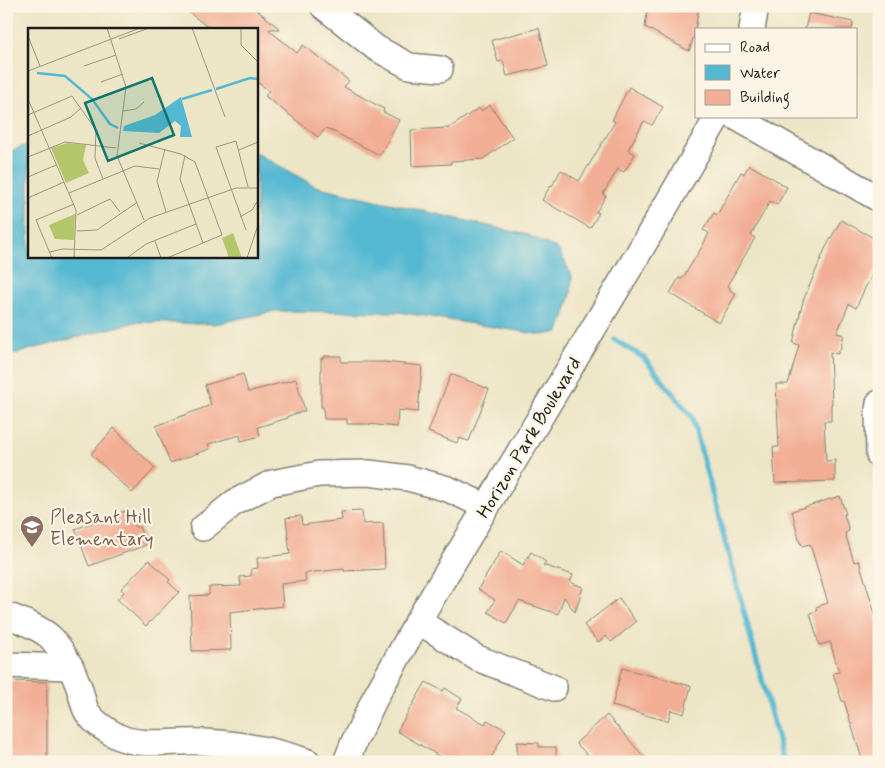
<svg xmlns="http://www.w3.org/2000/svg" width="885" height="768" font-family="Mynerve,sans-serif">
  <rect width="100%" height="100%" fill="#fcf5e5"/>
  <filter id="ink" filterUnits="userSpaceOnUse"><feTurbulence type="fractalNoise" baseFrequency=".02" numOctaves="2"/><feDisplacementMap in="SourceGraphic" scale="10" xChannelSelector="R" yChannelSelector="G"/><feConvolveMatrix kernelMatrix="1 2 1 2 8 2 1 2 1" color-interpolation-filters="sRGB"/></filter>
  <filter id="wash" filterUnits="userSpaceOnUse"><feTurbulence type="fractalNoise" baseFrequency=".0096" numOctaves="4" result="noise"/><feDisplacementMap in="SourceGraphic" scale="20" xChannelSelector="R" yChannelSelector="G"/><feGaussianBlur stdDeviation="1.12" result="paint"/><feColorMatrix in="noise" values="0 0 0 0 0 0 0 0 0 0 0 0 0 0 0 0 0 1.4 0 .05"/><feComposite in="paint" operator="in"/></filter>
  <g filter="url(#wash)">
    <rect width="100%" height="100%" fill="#ece5c6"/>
    <polygon fill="#54b8d2" stroke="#386a77" points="29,144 29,256 256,256 256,153 315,186 528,235 558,249 572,276 571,295 559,332 543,335 399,312 275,311 215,324 135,322 6,356 6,153"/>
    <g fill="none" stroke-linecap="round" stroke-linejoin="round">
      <polyline stroke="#54b8d2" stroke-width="5.5" points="615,340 644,358 692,417 784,762"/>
    </g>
    <g id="blocks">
      <g fill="#f2ae94">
        <polygon points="181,6 252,6 280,29 270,29 269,30 297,53 303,45 349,81 344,87 384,109 383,112 399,120 380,155 326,128 318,137 265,96 269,91 256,81 256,29 210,29"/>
        <polygon points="648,6 699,6 694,36 689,51 645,27"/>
        <polygon points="809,13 853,22 852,29 805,29"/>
        <polygon points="539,28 548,66 507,76 503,61 498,62 492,40"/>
        <polygon points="629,87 663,107 652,125 644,121 628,150 635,154 624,172 618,169 603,194 606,196 596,212 599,213 590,228 542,200 551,185 552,186 561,170 579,181 615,122 612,120"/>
        <polygon points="490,105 513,138 483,159 451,161 451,164 412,166 411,130 449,128 479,108 481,111"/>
        <polygon points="749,165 781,183 780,184 787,187 777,205 770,201 751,235 755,238 727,286 730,288 730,290 736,294 719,323 670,293 679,278 682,279 702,247 709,233 703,230 714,213 717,215 741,172 744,174"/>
        <polygon points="841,220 879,241 879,263 865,288 856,308 849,304 837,333 844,335 840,350 839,350 838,354 830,352 832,404 831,404 831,421 824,421 826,461 835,460 835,481 775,483 773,447 779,447 776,384 788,384 799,345 793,343 803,301 825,249"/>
        <polygon points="324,356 341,356 341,362 384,362 422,366 418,412 398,410 397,427 368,424 347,424 347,419 324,419 323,407 321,407 321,358 324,358"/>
        <polygon points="243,374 248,392 296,379 305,411 288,416 288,418 258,427 260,436 241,441 240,435 208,444 210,449 170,463 156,426 211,405 205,385"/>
        <polygon points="451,374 489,389 469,441 459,438 457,443 428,432"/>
        <polygon points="114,428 155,468 132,493 91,454"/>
        <polygon points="840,496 846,514 844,514 849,531 845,533 854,562 859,561 879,627 879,762 863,762 844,701 842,701 833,673 839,672 830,642 819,645 810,613 817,611 816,607 828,603 810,544 802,546 801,543 800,543 792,511"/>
        <polygon points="128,510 135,527 139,526 146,545 89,566 75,529"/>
        <polygon points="362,511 363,524 383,523 385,569 344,571 344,569 305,573 306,581 281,584 283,606 230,612 231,650 192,651 190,596 209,595 209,587 241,586 240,577 251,576 251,569 258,568 257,558 290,554 286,518 301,516 302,525 342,520 341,512"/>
        <polygon points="501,551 523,565 531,552 546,562 543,565 573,575 570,582 583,587 575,612 564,597 558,614 519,601 506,623 488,612 495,600 478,589"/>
        <polygon points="149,560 170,580 168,582 179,592 146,626 117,599 124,592 121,589"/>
        <polygon points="619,598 636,622 611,642 606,636 598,642 584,625"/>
        <polygon points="622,668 691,686 684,714 671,710 668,721 612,706"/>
        <polygon points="6,681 47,682 47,762 6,762"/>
        <polygon points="426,682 443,691 445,688 462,699 456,708 485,724 487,720 506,730 489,762 449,762 397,731"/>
        <polygon points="607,715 649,762 594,762 576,743"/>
        <polygon points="517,742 539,743 539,747 556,747 556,762 517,762"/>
      </g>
    </g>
  </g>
  <g filter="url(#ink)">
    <use href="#blocks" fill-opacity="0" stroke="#848071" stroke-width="1"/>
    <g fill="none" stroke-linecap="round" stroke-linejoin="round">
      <g stroke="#848071" stroke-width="28">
        <g id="minor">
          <polyline points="323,6 376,48 409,66 440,69"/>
          <polyline points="752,29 756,6"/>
          <polyline points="734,116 879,199"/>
          <polyline points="879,403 878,411 879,455"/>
          <polyline points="203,528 235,502 272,483 319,474 369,473 408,478 448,489 487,507"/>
          <path d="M6,615C20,620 44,629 53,640C64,653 73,670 79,687C82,695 83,705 87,712C94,723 106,730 117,736C139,748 178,740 204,742C239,744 275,750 308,762"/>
          <polyline points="418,621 477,658 554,688"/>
          <polyline points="6,665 71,667"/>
          <polyline points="346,762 354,742 376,696 418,621 638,254 718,116"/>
        </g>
      </g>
      <use href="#minor" stroke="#fff" stroke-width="25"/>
    </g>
  </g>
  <defs>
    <g id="school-pin" transform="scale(1.25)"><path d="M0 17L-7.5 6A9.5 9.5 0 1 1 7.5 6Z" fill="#8d6e63" stroke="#fcf5e5"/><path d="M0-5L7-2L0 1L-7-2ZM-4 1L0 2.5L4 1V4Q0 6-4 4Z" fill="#fff"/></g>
  </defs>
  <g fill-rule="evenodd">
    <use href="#school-pin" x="32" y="527"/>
  </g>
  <g text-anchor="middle" stroke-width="4.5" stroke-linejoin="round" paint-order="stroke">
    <g font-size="19" fill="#1c1c1c" stroke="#fcf5e5">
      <text transform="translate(528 437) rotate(-59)" y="7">Horizon Park Boulevard</text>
    </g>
    <g font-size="19" fill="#785e54" stroke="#fcf5e5" text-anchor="start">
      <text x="50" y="523">Pleasant Hill<tspan x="50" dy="22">Elementary</tspan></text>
    </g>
  </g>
  <g transform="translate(28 28)">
    <rect width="230" height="230" fill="#ece5c6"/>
    <path d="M39,115L58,117L55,132L61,145L38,155L23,120ZM47,186L46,212L27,211L21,197ZM205,205L214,230H201L194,210Z" fill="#b4c66a"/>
    <path d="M153,69L164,109H152L153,98L147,93L131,105L95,103L96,98L127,87Z" fill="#54b8d2"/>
    <path fill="none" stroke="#54b8d2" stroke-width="2.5" d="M9,45L37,48L64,71L82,96L90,100M188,61L222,50L230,51M154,71L184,62"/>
    <path fill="none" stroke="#999582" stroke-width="1" d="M79,0L98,59L89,128L116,192M164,0L197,89M213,0V17L230,34M0,8L12,38M91,11L121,0M56,38L88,27M0,43L112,0M73,54L95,46M0,71L48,182L46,230M95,83L108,81L116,74M0,87L44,68L68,102L67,130L75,151M0,108L43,89L53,80M111,115L153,126L167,134L194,207L139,230M137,121L129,153L138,184M211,122L230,114M157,127L152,151L175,215M0,129L37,114L88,120M0,149L28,137M41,165L107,138L131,141M0,170L36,154M49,187L82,171L92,184M212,189L224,182L229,174M218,202L188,119L208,113L220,159M49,203L69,202L108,175M127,213L133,230M22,224L34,221L73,222L122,190L208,160H230M24,230L8,192L46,176M99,230L118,216L168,196M219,230L230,197"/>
    <path fill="#0f766e" fill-opacity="0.15" stroke="#0f766e" stroke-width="2.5" d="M124,50L146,107L80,133L57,75Z"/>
    <rect width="230" height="230" fill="none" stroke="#1c1c1c" stroke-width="2.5"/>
  </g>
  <rect width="885" height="768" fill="none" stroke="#fcf5e5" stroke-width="25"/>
  <rect x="695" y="28" width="162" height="90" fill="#fcf5e5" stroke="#a29e95"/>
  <rect x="705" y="44" width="25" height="8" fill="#ffffff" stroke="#a29e95"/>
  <text x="740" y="52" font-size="15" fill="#1c1c1c">Road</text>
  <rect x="705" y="65" width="25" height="15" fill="#54b8d2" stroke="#a29e95"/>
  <text x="740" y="78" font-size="15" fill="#1c1c1c">Water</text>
  <rect x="705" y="90" width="25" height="15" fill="#f2ae94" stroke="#a29e95"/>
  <text x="740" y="102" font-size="15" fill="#1c1c1c">Building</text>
</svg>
